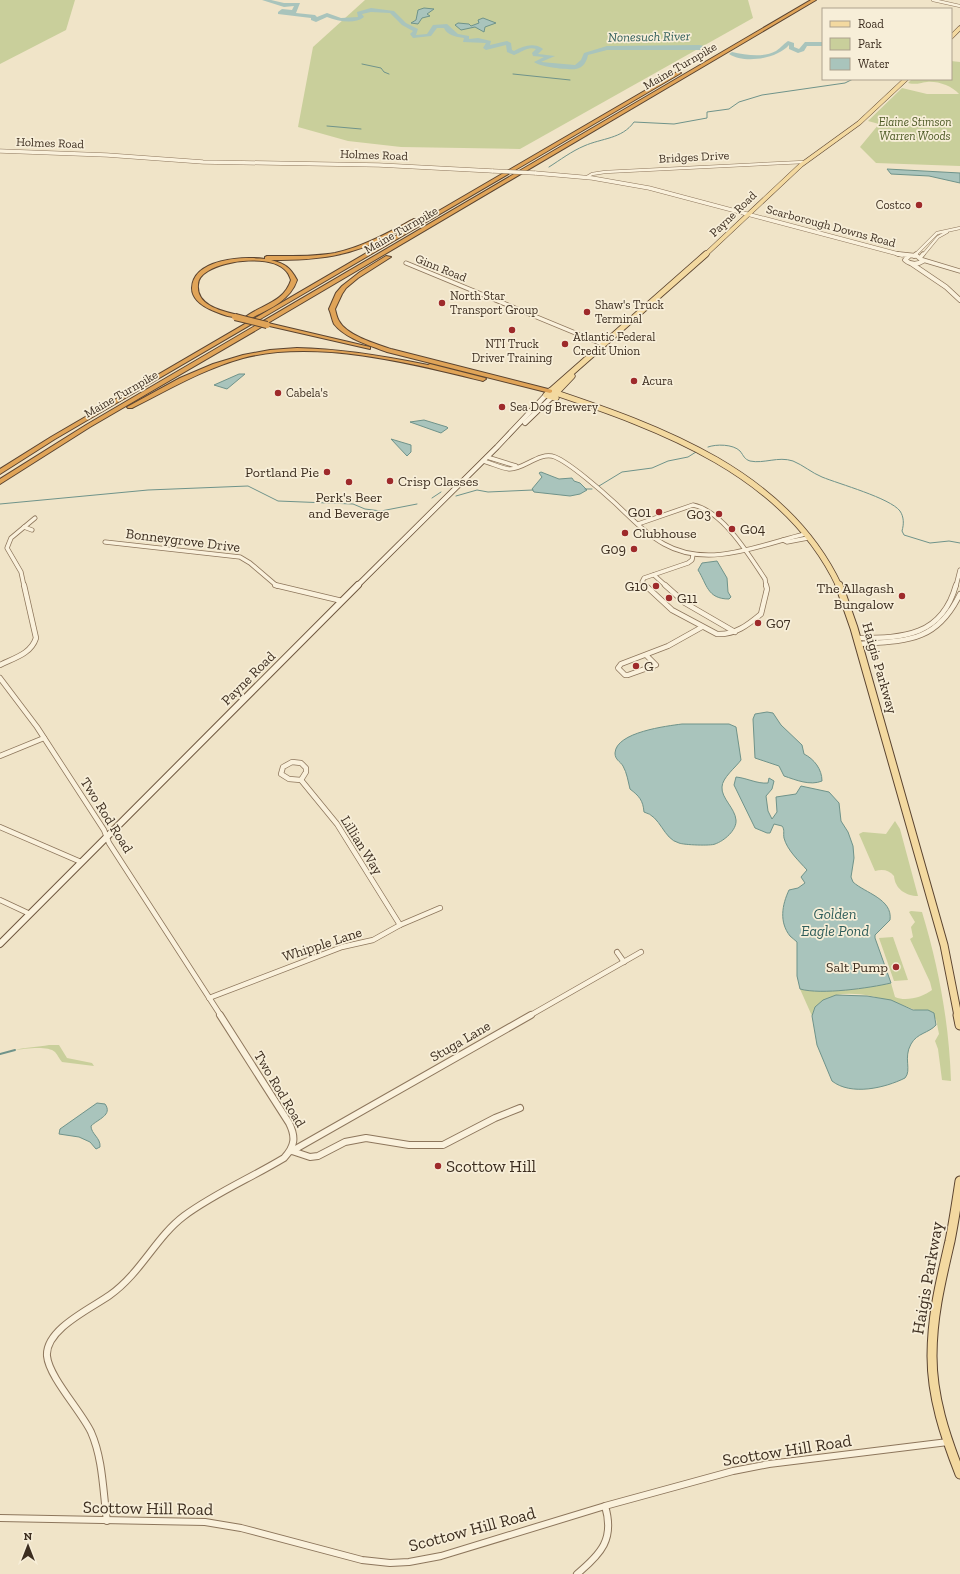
<svg xmlns="http://www.w3.org/2000/svg" width="960" height="1574" font-family="'Zilla Slab',serif">
  <rect width="100%" height="100%" fill="#f0e4c8"/>
  <g fill="#c9cf9b">
    <polygon points="0,0 75,0 66,30 0,64"/>
    <polygon points="365,0 748,0 753,18 520,149 401,147 348,141 298,127 313,47"/>
    <path d="M951,61L960,62V166L876,163L860,147L879,124L868,121L902,88L927,94H959C952,86 938,81 927,82C918,83 918,85 908,83L912,79H951Z"/>
    <path d="M895,821L900,829L918,896C906,896 895,889 894,876C889,870 883,869 875,871L859,834L863,832L886,834Z"/>
    <path d="M911,911L922,912C939,968 949,1023 951,1081L942,1080L938,1049L935,1041L939,1034L936,1019C909,1007 867,989 836,995C829,997 821,1003 815,1007L812,1016L800,989C821,995 870,988 891,983L895,997C906,1002 923,997 932,990L930,982L910,939L913,937L911,927L915,922L909,912Z"/>
    <polygon points="893,937 908,980 894,981 879,938"/>
    <path d="M49,1045H59L67,1058L92,1063L94,1066L62,1062C59,1059 58,1055 55,1052C48,1045 23,1049 15,1050C26,1047 38,1047 49,1045Z"/>
  </g>
  <g fill="#a9c4bc" stroke="#6f938a">
    <polygon points="424,8 434,9 427,14 430,16 422,18 418,24 411,23 416,20 418,10"/>
    <polygon points="483,18 496,23 485,27 484,32 475,27 461,30 455,25 458,23 469,24 471,26 479,23 478,20"/>
    <polygon points="887,169 960,173 960,183 929,176 891,174"/>
    <polygon points="239,374 245,374 227,389 214,385"/>
    <polygon points="424,420 447,427 448,428 441,433 410,422"/>
    <polygon points="391,439 411,445 411,452 407,456"/>
    <polygon points="541,472 559,479 572,478 574,481 580,483 587,490 580,494 570,496 534,492 532,489 542,477 539,473"/>
    <path d="M717,561L727,578L728,592L731,597L729,599C707,599 707,584 698,570L702,563Z"/>
    <path d="M767,712L773,713L781,725L802,745L804,754C814,759 822,769 822,781C810,786 796,780 784,776L779,766L755,758L753,719L755,714Z"/>
    <path d="M682,724H729L736,727L741,760C736,767 722,778 722,787C721,798 735,808 736,820C737,830 724,841 715,844C711,846 684,845 679,843C663,839 661,816 644,812C643,800 639,796 630,789C628,781 627,773 623,766C620,761 615,760 615,753C616,732 667,726 682,724Z"/>
    <path d="M736,777C747,778 757,784 768,783L769,778L774,781L772,789L766,796L768,811L772,819L777,812L776,797L796,794L801,786L829,792L839,803L841,821L848,832L853,846L854,858L851,877L853,882C865,893 893,899 890,920L875,935V938L891,983C870,988 821,995 800,989L797,976V942C795,940 792,938 790,936C779,922 782,905 789,890L798,888L805,883L801,877L807,870C799,861 787,850 784,838C783,833 785,830 782,826L774,824L770,833H767L755,828L734,785Z"/>
    <path d="M836,995L867,996L891,1000L913,1010H928L934,1013L936,1025C929,1033 917,1033 911,1044C903,1058 912,1070 905,1078C885,1088 851,1096 832,1081L817,1045L812,1016L815,1007L823,1000Z"/>
    <path d="M97,1103L105,1104C113,1115 98,1119 91,1126C91,1134 101,1138 100,1147L96,1149L90,1142L79,1137L59,1134L60,1129Z"/>
  </g>
  <g fill="none" stroke-linecap="round" stroke-linejoin="round">
    <g stroke="#6f938a" stroke-width="1">
      <polyline points="362,64 381,68 384,72 389,74"/>
      <polyline points="513,74 570,80"/>
      <polyline points="327,126 361,129"/>
      <path d="M549,167C560,160 572,151 584,146C602,138 622,139 634,122L674,124L707,118V112L729,109L739,102L762,95L845,83L853,79"/>
      <path d="M708,447C716,444 733,444 740,451C744,456 744,459 750,461C764,464 778,456 793,461C803,465 812,473 822,477C839,484 890,498 900,511C904,517 904,524 902,531L904,535L930,543L949,541L960,543"/>
      <polyline points="599,486 622,472 652,468 668,461 688,457 696,452"/>
      <polyline points="585,489 592,489"/>
      <polyline points="456,496 477,490 488,492 533,490"/>
      <polyline points="432,498 441,492"/>
      <polyline points="0,504 148,490 248,486 278,501 353,504 365,509 381,511 417,504"/>
    </g>
    <polyline stroke="#6f938a" stroke-width="2" points="0,1054 15,1050"/>
    <g fill="#a9c4bc" fill-rule="evenodd">
      <path d="M262,0H271L284,3H300L296,13L315,15L317,17L327,13L341,18L358,17L357,12L371,8L394,11L406,23L418,29L416,35L427,34L433,25L447,24L458,34L469,36V39L478,38L491,41L490,45L507,41L511,43L512,50L514,51C523,46 534,42 543,49L538,54L555,56L541,62L575,65L581,60L584,53L607,46L699,45L715,48L712,50H607L588,55C587,61 583,68 576,69C568,70 540,67 534,62L544,57L533,56L532,53L536,49C528,46 522,52 514,55L507,52L506,45L486,50L483,48L486,43L463,42L464,38C456,37 447,35 444,28H437L431,36L413,38L410,34L413,31L402,25L390,13L371,12L362,14L364,17C354,25 338,21 327,17L316,22L311,20V18L278,14V12L282,9L292,10L294,6L284,7Z"/>
      <path d="M788,41L794,43V47L799,49L805,42H823V46H807L804,51L798,53L789,49V45C777,59 744,64 729,54L732,52C746,55 763,58 776,51C781,48 783,44 788,41Z"/>
    </g>
    <g stroke="#8d765c" stroke-width="3.5">
      <g id="minor-far3">
        <polyline points="933,0 960,6"/>
        <polyline points="587,177 592,174 605,172 804,162"/>
        <polyline points="915,255 937,233 960,228"/>
        <polyline points="923,255 938,237 947,232"/>
      </g>
    </g>
    <g stroke="#8d765c" stroke-width="5">
      <g id="minor-far2">
        <polyline points="914,256 916,254"/>
        <polyline points="920,258 923,254"/>
        <polyline points="923,260 960,271"/>
        <polyline points="406,263 602,344"/>
        <polyline points="487,457 516,466"/>
        <path d="M483,461C491,463 501,468 509,469C524,470 539,451 555,457C570,463 603,492 615,503C631,518 646,534 664,544C708,569 760,545 805,534"/>
        <path d="M638,524L693,505C723,511 749,555 765,579L766,586"/>
        <polyline points="24,527 32,530"/>
        <polyline points="783,540 787,542 808,538"/>
        <polyline points="105,542 240,557 250,563 277,586"/>
        <polyline points="654,575 666,586"/>
        <polyline points="24,586 21,572 7,548 11,538 35,518"/>
        <polyline points="646,586 642,582 644,578 688,563 692,560 693,555"/>
        <polyline points="956,586 960,570"/>
      </g>
    </g>
    <g stroke="#8d765c" stroke-width="6">
      <g id="minor-far1">
        <polyline points="275,585 342,601"/>
        <path d="M645,585L672,610L717,634C735,635 748,625 761,614L767,589L766,585"/>
        <polyline points="665,585 685,603 735,632"/>
        <path d="M858,638C904,638 942,636 956,585"/>
        <path d="M859,644C907,641 937,642 960,594"/>
        <polyline points="646,655 656,665 628,675 625,675 618,668 621,664 668,646 702,627"/>
        <path d="M0,665C14,658 31,654 36,638L24,585"/>
        <polyline points="0,678 37,727 104,830 109,843 221,1016"/>
        <polyline points="0,756 44,738"/>
        <polygon points="292,762 301,763 306,768 306,772 301,780 289,779 281,774 283,767"/>
        <polyline points="301,780 337,824 400,925"/>
        <polyline points="0,827 81,862"/>
        <polyline points="0,900 30,914"/>
        <polyline points="617,952 624,962"/>
        <polyline points="209,998 342,947 373,940 400,925 440,908"/>
        <polyline points="529,1016 641,952"/>
      </g>
    </g>
    <g stroke="#8d765c" stroke-width="8">
      <g id="minor">
        <polyline points="292,1151 531,1015"/>
        <polyline points="292,1151 310,1157 318,1156 345,1142 366,1138 409,1145 443,1145 495,1118 520,1108"/>
        <polyline points="0,1518 205,1522 241,1528 362,1560 390,1563 409,1562 441,1556 605,1506 733,1471 769,1464 948,1442"/>
        <path d="M107,1521C103,1492 103,1459 91,1432C81,1411 49,1377 47,1356C45,1329 92,1308 110,1295C141,1273 156,1237 184,1216C215,1193 251,1178 284,1158C295,1146 296,1137 289,1123L220,1015"/>
        <path d="M577,1574C601,1554 615,1539 605,1506"/>
      </g>
    </g>
    <g stroke="#8d765c" stroke-width="4.5">
      <g id="tertiary-far1">
        <polyline points="0,151 107,155 203,162 379,165 493,171"/>
        <polyline points="535,173 592,178 649,188 902,255"/>
      </g>
    </g>
    <g stroke="#8d765c" stroke-width="5.5">
      <g id="tertiary">
        <path d="M898,254L917,256L923,261C917,265 911,265 905,260L909,256"/>
        <polyline points="912,264 946,287 960,300"/>
      </g>
    </g>
    <g stroke="#6f573f" stroke-width="6">
      <g id="secondary-far1">
        <polyline points="525,423 552,397"/>
        <polyline points="357,586 497,447 546,395"/>
      </g>
    </g>
    <g stroke="#6f573f" stroke-width="8">
      <polyline id="secondary" points="0,944 358,585"/>
    </g>
    <g stroke="#5b4430" stroke-width="5">
      <g id="primary-far3">
        <polyline points="951,37 960,28"/>
        <polyline points="705,255 801,165 859,123 906,79"/>
      </g>
    </g>
    <g stroke="#5b4430" stroke-width="7">
      <g id="primary-far2">
        <path d="M550,391C661,428 786,473 839,586"/>
        <polyline points="553,396 572,376"/>
        <polyline points="556,398 546,395 706,254"/>
      </g>
    </g>
    <g stroke="#5b4430" stroke-width="9">
      <polyline id="primary-far1" points="839,585 854,628 944,945 958,1016"/>
    </g>
    <g stroke="#5b4430" stroke-width="11">
      <g id="primary">
        <polyline points="958,1015 960,1025"/>
        <path d="M960,1181C957,1201 954,1221 950,1241C941,1280 932,1316 932,1356C932,1397 945,1436 960,1474"/>
      </g>
    </g>
    <g stroke="#5b4430" stroke-width="2">
      <g id="motorway">
        <polygon points="811,0 816,0 268,323 370,347 370,349 265,325 90,427 0,484 0,479 86,425"/>
        <polygon points="677,72 681,73 55,439 0,474 0,469 51,437"/>
        <path d="M414,219L419,220C411,226 400,230 391,235C348,257 319,260 271,260C285,264 290,267 297,280C290,301 268,310 249,319L244,318C260,305 284,303 291,280C290,278 289,274 287,272C273,254 225,260 208,271C203,274 198,278 198,285C196,306 223,311 238,315V317C231,318 221,314 214,311C204,307 192,300 192,288C193,259 243,256 265,259V257L267,256C290,256 313,257 335,253C363,247 389,232 414,219Z"/>
        <path d="M386,256L391,257L358,278L346,288L342,294L335,309C336,313 337,318 339,321C346,335 376,344 391,349L552,390V392L550,393L387,352C369,345 346,339 334,324C332,320 331,313 329,309L336,293L342,286L360,272Z"/>
        <path d="M297,348C342,349 384,356 428,365L430,364L485,378L486,379L483,381C411,363 316,339 243,358C203,369 168,390 132,408H128L127,407L180,378L213,364L243,355L270,350Z"/>
      </g>
    </g>
    <use href="#minor-far3" stroke="#faf1dc" stroke-width="2.5"/>
    <use href="#minor-far2" stroke="#faf1dc" stroke-width="3.5"/>
    <use href="#minor-far1" stroke="#faf1dc" stroke-width="4.5"/>
    <use href="#minor" stroke="#faf1dc" stroke-width="6"/>
    <use href="#tertiary-far1" stroke="#faf1dc" stroke-width="3.5"/>
    <use href="#tertiary" stroke="#faf1dc" stroke-width="4"/>
    <use href="#secondary-far1" stroke="#faf1dc" stroke-width="4.5"/>
    <use href="#secondary" stroke="#faf1dc" stroke-width="6"/>
    <use href="#primary-far3" stroke="#f3d9a0" stroke-width="4"/>
    <use href="#primary-far2" stroke="#f3d9a0" stroke-width="5.5"/>
    <use href="#primary-far1" stroke="#f3d9a0" stroke-width="7"/>
    <use href="#primary" stroke="#f3d9a0" stroke-width="9"/>
    <use href="#motorway" fill="#e0a458" fill-rule="evenodd"/>
    <g stroke="#8d765c" stroke-width="4.5" stroke-linecap="butt">
      <polyline id="tertiary-bridge" points="493,171 535,173"/>
    </g>
    <g stroke="#5b4430" stroke-width="8" stroke-linecap="butt">
      <polyline id="motorway-bridge" points="235,317 267,325"/>
    </g>
    <use href="#tertiary-bridge" stroke="#faf1dc" stroke-width="3.5"/>
    <use href="#motorway-bridge" stroke="#e0a458" stroke-width="6"/>
  </g>
  <g fill="#9e2a2b" stroke="#f7eed8" stroke-width="1.5">
    <circle cx="919" cy="205" r="4"/>
    <circle cx="442" cy="303" r="4"/>
    <circle cx="587" cy="312" r="4"/>
    <circle cx="512" cy="330" r="4"/>
    <circle cx="565" cy="344" r="4"/>
    <circle cx="634" cy="381" r="4"/>
    <circle cx="278" cy="393" r="4"/>
    <circle cx="502" cy="407" r="4"/>
    <circle cx="327" cy="472" r="4"/>
    <circle cx="390" cy="481" r="4"/>
    <circle cx="349" cy="482" r="4"/>
    <circle cx="659" cy="512" r="4"/>
    <circle cx="719" cy="514" r="4"/>
    <circle cx="732" cy="529" r="4"/>
    <circle cx="625" cy="533" r="4"/>
    <circle cx="634" cy="549" r="4"/>
    <circle cx="656" cy="586" r="4"/>
    <circle cx="902" cy="596" r="4"/>
    <circle cx="669" cy="598" r="4"/>
    <circle cx="758" cy="623" r="4"/>
    <circle cx="636" cy="666" r="4"/>
    <circle cx="896" cy="967" r="4"/>
    <circle cx="438" cy="1166" r="4"/>
  </g>
  <g text-anchor="middle" stroke-width="3.5" stroke-linejoin="round" paint-order="stroke">
    <g font-size="12" fill="#3d2e20" stroke="#f7eed8">
      <text transform="translate(680 66) rotate(-30)" y="4">Maine Turnpike</text>
      <text transform="translate(50 143) rotate(2)" y="4">Holmes Road</text>
      <text transform="translate(374 155) rotate(2)" y="4">Holmes Road</text>
      <text transform="translate(694 157) rotate(-3)" y="4">Bridges Drive</text>
      <text transform="translate(733 214) rotate(-44)" y="4">Payne Road</text>
      <text transform="translate(831 226) rotate(15)" y="4">Scarborough Downs Road</text>
      <text transform="translate(401 230) rotate(-30)" y="4">Maine Turnpike</text>
      <text transform="translate(441 268) rotate(22)" y="4">Ginn Road</text>
      <text transform="translate(121 394) rotate(-30)" y="4">Maine Turnpike</text>
    </g>
    <g font-size="12" font-style="italic" fill="#4d5a26" stroke="#f7eed8">
      <text x="915" y="126">Elaine Stimson<tspan x="915" dy="14">Warren Woods</tspan></text>
    </g>
    <g font-size="12" fill="#3d2e20" stroke="#f7eed8" text-anchor="start">
      <text x="911" y="209" text-anchor="end">Costco</text>
      <text x="450" y="300">North Star<tspan x="450" dy="14">Transport Group</tspan></text>
      <text x="595" y="309">Shaw's Truck<tspan x="595" dy="14">Terminal</tspan></text>
      <text x="573" y="341">Atlantic Federal<tspan x="573" dy="14">Credit Union</tspan></text>
      <text x="512" y="348" text-anchor="middle">NTI Truck<tspan x="512" dy="14">Driver Training</tspan></text>
      <text x="642" y="385">Acura</text>
      <text x="286" y="397">Cabela's</text>
      <text x="510" y="411">Sea Dog Brewery</text>
    </g>
    <g font-size="13" font-style="italic" fill="#2f5d5a" stroke="#f7eed8">
      <text transform="translate(649 36) rotate(-1)" y="5">Nonesuch River</text>
    </g>
    <g font-size="14" fill="#3d2e20" stroke="#f7eed8" text-anchor="end">
      <text x="319" y="477">Portland Pie</text>
      <text x="398" y="486" text-anchor="start">Crisp Classes</text>
      <text x="349" y="502" text-anchor="middle">Perk's Beer<tspan x="349" dy="16">and Beverage</tspan></text>
      <text x="651" y="517">G01</text>
      <text x="711" y="519">G03</text>
      <text x="740" y="534" text-anchor="start">G04</text>
      <text x="633" y="538" text-anchor="start">Clubhouse</text>
      <text x="626" y="554">G09</text>
      <text x="648" y="591">G10</text>
      <text x="894" y="593">The Allagash<tspan x="894" dy="16">Bungalow</tspan></text>
      <text x="677" y="603" text-anchor="start">G11</text>
      <text x="766" y="628" text-anchor="start">G07</text>
      <text x="644" y="671" text-anchor="start">G</text>
      <text x="888" y="972">Salt Pump</text>
    </g>
    <g font-size="14" fill="#3d2e20" stroke="#f7eed8">
      <text transform="translate(183 540) rotate(7)" y="5">Bonneygrove Drive</text>
      <text transform="translate(880 668) rotate(74)" y="5">Haigis Parkway</text>
      <text transform="translate(248 678) rotate(-45)" y="5">Payne Road</text>
      <text transform="translate(107 815) rotate(58)" y="5">Two Rod Road</text>
      <text transform="translate(362 845) rotate(58)" y="5">Lillian Way</text>
      <text transform="translate(322 944) rotate(-18)" y="5">Whipple Lane</text>
      <text transform="translate(460 1041) rotate(-30)" y="5">Stuga Lane</text>
      <text transform="translate(280 1089) rotate(59)" y="5">Two Rod Road</text>
    </g>
    <g font-size="15" font-style="italic" fill="#2f5d5a" stroke="#f7eed8">
      <text x="835" y="919">Golden<tspan x="835" dy="17">Eagle Pond</tspan></text>
    </g>
    <g font-size="17" fill="#3d2e20" stroke="#f7eed8" text-anchor="start">
      <text x="446" y="1172">Scottow Hill</text>
    </g>
    <g font-size="17" fill="#3d2e20" stroke="#f7eed8">
      <text transform="translate(927 1278) rotate(-80)" y="6">Haigis Parkway</text>
      <text transform="translate(787 1450) rotate(-9)" y="6">Scottow Hill Road</text>
      <text transform="translate(148 1508) rotate(1)" y="6">Scottow Hill Road</text>
      <text transform="translate(472 1529) rotate(-15)" y="6">Scottow Hill Road</text>
    </g>
  </g>
  <rect x="822" y="8" width="130" height="72" fill="#f7eed8" stroke="#ada18e"/>
  <rect x="830" y="21" width="20" height="6" fill="#f3d9a0" stroke="#ada18e"/>
  <text x="858" y="28" font-size="12" fill="#3d2e20">Road</text>
  <rect x="830" y="38" width="20" height="12" fill="#c9cf9b" stroke="#ada18e"/>
  <text x="858" y="48" font-size="12" fill="#3d2e20">Park</text>
  <rect x="830" y="58" width="20" height="12" fill="#a9c4bc" stroke="#ada18e"/>
  <text x="858" y="68" font-size="12" fill="#3d2e20">Water</text>
  <g transform="translate(28 1546)" stroke="#f7eed8" stroke-width="3" paint-order="stroke">
  <path d="M0-3L7 15L0 10L-7 15Z" fill="#3d2e20"/>
  <text y="-6" font-size="11" font-weight="bold" text-anchor="middle" fill="#3d2e20">N</text>
  </g>
</svg>
